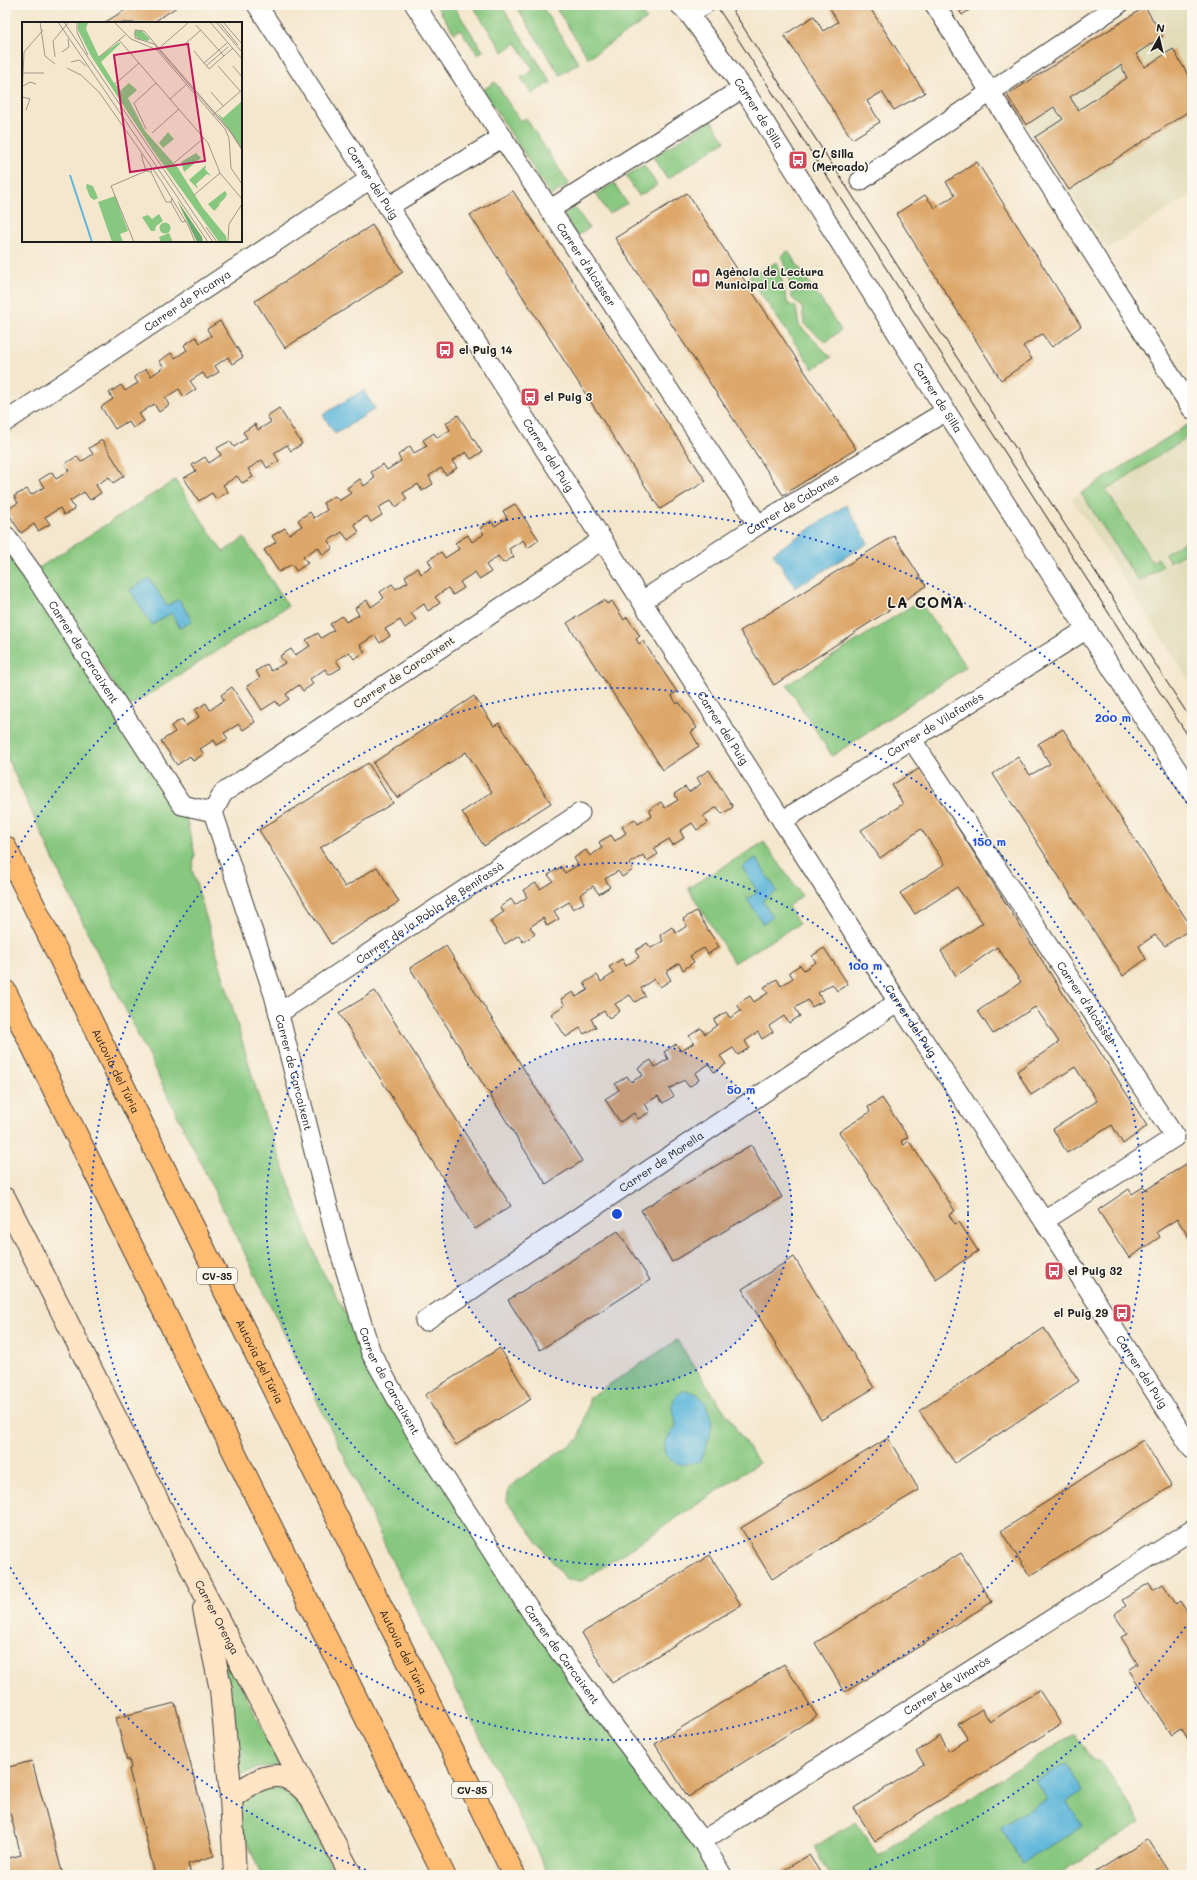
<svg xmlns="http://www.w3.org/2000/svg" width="1197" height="1880" font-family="Mali,sans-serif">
  <rect width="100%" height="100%" fill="#fbf7ec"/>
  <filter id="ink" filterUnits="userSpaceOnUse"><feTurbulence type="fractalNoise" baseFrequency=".025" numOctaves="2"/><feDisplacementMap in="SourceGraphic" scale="8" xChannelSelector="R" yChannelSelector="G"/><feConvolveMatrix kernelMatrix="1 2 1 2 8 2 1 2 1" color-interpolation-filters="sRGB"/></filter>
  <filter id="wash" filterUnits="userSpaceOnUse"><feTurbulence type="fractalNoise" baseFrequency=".012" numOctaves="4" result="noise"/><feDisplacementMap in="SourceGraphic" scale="16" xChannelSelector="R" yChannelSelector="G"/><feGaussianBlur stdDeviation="0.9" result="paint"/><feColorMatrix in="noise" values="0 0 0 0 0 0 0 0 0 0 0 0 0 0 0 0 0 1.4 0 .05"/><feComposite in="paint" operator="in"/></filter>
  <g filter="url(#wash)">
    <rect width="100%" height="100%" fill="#f4e7ce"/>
    <g fill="#e1dcba">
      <polygon points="1148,5 1192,5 1192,194 1107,249 1007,95"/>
      <polygon points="1192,422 1192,685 1072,499"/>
    </g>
    <g fill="#87c77f" stroke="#52724e">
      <polygon points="436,5 453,5 483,51 478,55 460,29 454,33"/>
      <polygon points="472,5 501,5 551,82 532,94 521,78 534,70 516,43 503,52"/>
      <polygon points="515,5 541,5 579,63 560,75"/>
      <polygon points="554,5 634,5 647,19 588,58"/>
      <polygon points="495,82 520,121 526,118 569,184 551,196 483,90"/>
      <polygon points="711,120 725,141 667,179 653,157"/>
      <polygon points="644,165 657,185 639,196 626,176"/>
      <polygon points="614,183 627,203 609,214 596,194"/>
      <polygon points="575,207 589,228 577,236 563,214"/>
      <polygon points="788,251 841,330 826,342 804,324 802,307 792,298 788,274 781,256"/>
      <polygon points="777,262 788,304 796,307 799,325 831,357 813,369 749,277"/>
      <polygon points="1192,422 1192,434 1106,490 1152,562 1158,558 1163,566 1139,582 1081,493"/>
      <polygon points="175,480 223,552 244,538 288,606 129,707 37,569"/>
      <polygon points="1192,537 1192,549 1170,562 1165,554"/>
      <polygon points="5,544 179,788 195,855 192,869 262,1109 319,1265 391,1395 523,1589 726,1875 549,1875 394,1565 348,1464 67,890 5,753"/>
      <polygon points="919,601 966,667 832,756 787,685"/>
      <polygon points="764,842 802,896 788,906 799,924 734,963 688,888"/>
      <polygon points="677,1340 759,1463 582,1581 566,1580 507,1501 509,1488 521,1478 579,1439 590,1397"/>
      <polygon points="220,1644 280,1763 280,1766 258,1767 245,1774 238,1774"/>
      <polygon points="1075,1734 1092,1760 1101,1761 1140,1822 1058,1875 830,1875 814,1847 855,1822 878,1855"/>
      <polygon points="275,1786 295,1793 330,1862 331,1875 261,1875 238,1820 239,1807 249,1794"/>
    </g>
    <g fill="#5db6da" stroke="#3c697b">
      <polygon points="363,390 375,409 335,434 323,415"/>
      <polygon points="846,505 868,543 795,588 773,553"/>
      <polygon points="149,578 167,606 179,599 192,621 180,628 171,613 152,625 130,590"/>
      <polygon points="756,858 777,891 762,900 773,917 763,924 747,899 758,892 742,867"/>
      <path d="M685,1390L698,1394L706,1404L712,1422L710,1436L700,1461C688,1465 678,1467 668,1457C666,1455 664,1452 664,1449C664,1441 671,1433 676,1427C675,1408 665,1401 685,1390Z"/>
      <polygon points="1066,1763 1083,1792 1067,1802 1082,1826 1022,1863 1000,1827 1047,1799 1036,1781"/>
    </g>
    <g id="blocks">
      <g fill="#dda76b" fill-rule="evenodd">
        <polygon points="133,5 180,5 152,23 104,23"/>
        <polygon points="828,5 868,5 925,93 894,110 882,92 867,101 880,122 852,139 784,35 814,16 823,31 838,22"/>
        <polygon points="956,5 977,5 962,15"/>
        <path d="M1145,7L1163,36L1136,54L1145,67L1173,49L1192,82V109L1069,190L1035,137L1063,119L1054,107L1026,125L1007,95ZM1121,65L1127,78L1078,110L1070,97Z"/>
        <polygon points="977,162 1081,326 1052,347 1042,334 1023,346 1032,359 1001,380 896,214 925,195 935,208 955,195 946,182"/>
        <polygon points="513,191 706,481 660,509 470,215"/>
        <polygon points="687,193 856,449 783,495 615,238"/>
        <polygon points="372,225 403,272 285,348 255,301"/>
        <polygon points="220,321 243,357 232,364 228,357 215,366 219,372 207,379 203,373 190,381 196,389 184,397 179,389 165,398 169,405 159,412 154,404 139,414 144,421 133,428 128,421 115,429 101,407 113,399 109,393 121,385 125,391 138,383 134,377 146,369 151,376 164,367 159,361 171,353 175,358 187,350 184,345 196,337 200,343 211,336 207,329"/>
        <polygon points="279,408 302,444 291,451 287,445 274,453 279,461 267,468 262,460 248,469 253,477 242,483 237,476 223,485 228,492 216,499 212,493 199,501 184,478 196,471 192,465 205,457 209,463 221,455 217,448 230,441 234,447 247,438 243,432 255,424 258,430 271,422 267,416"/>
        <polygon points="458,415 482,452 471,459 466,452 452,461 457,468 446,475 441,468 429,476 433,484 422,491 418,484 403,493 407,499 396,507 391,500 378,508 382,515 371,522 367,516 354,524 359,532 348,540 342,532 328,541 333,548 323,555 318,547 303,557 308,563 296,571 292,564 279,572 264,550 276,542 272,536 285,528 289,534 302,526 298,520 310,512 314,518 327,510 323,503 335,496 339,501 351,493 347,488 360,479 364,486 375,478 371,472 383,464 387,470 401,461 398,455 410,446 414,453 427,446 423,440 434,433 437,438 450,430 446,423"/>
        <polygon points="102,440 124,476 113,483 109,477 96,485 101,493 90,500 84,492 70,501 75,509 64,515 60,508 45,517 50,524 38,531 34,524 21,533 6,510 18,503 14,496 27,489 31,495 44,487 39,480 52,472 56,479 69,471 65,464 77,456 81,462 93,454 89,448"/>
        <polygon points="515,504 539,540 528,548 523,540 509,549 514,557 503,563 498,556 486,565 491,572 479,579 475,572 460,582 464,588 453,595 448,588 435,597 440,603 428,611 424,604 411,613 416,620 405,628 400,620 385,629 390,636 380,643 375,635 360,645 365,652 354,659 349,652 336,660 341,668 329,675 325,669 310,679 313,684 303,691 299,685 286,694 289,699 279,706 276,701 262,710 247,686 260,678 256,671 267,664 271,671 285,663 280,656 291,649 295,655 310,646 306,640 318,633 321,638 334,630 330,624 342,616 346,622 359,615 355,608 367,600 371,607 384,598 380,592 392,584 396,589 408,582 405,576 417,568 421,574 432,567 428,560 441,552 445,558 459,549 455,543 468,535 472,542 484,534 480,528 491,521 495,526 507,518 503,511"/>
        <polygon points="894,536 926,586 774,685 740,631"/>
        <polygon points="604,600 607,604 612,601 624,620 627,617 640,636 636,639 639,644 643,641 677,692 671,695 677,704 679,702 697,728 691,732 699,746 663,770 567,623"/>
        <polygon points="232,687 255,722 243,730 239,724 224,733 228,739 217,745 214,740 200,749 204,754 193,761 190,756 177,765 161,741 175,732 171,726 182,719 186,726 199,717 195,710 206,703 210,710 224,700 221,695"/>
        <polygon points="474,696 494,726 499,723 551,803 484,846 462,812 492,792 466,752 397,798 373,763"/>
        <polygon points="1063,729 1192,928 1165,946 1155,935 1139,946 1146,959 1123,976 993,774 1018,757 1030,775 1050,764 1038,744"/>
        <polygon points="368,763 393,803 320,848 345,887 377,867 399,902 331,944 259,830"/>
        <polygon points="920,768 1147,1126 1123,1144 1112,1125 1067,1153 1053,1129 1097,1101 1075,1067 1031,1095 1017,1071 1059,1042 1035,1007 993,1034 978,1011 1021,982 997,947 956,976 941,951 983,923 957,887 915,914 900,893 945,864 921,829 880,858 861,830 903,804 892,785"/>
        <polygon points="709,770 733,807 722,814 717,807 703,816 708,823 697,830 692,823 680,831 684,838 673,845 669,839 654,848 658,854 647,861 643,855 629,864 633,870 622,877 618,871 605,879 610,887 599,894 593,886 580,895 584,903 573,909 569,902 554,911 559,919 547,926 543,918 530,927 535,934 523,942 519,935 505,944 490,921 504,912 500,907 511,899 515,905 527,897 523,890 536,883 540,889 553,881 548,875 561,867 565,873 578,865 574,858 586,850 590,856 602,848 599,842 611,835 615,841 626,833 622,827 635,819 638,824 652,816 649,810 661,802 665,808 678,800 674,794 685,787 689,792 701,784 697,778"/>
        <polygon points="696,911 719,947 708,954 704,948 690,956 694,962 683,970 679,963 666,972 671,980 660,987 654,979 641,988 645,996 635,1002 630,995 615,1004 620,1011 609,1018 604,1011 591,1019 596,1027 584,1034 580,1028 566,1037 551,1014 565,1005 561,999 573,992 576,997 588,990 584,983 597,975 601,982 614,973 609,967 622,959 626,966 639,957 635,951 647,943 651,948 663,941 660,935 672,927 676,933 687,926 683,919"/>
        <polygon points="446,946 582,1161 546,1184 410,968"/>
        <polygon points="824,948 848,984 837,991 832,984 818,993 823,1001 812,1007 808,1000 795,1008 800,1016 789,1023 784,1016 769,1026 773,1032 762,1039 758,1032 745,1041 749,1048 738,1055 733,1048 720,1056 726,1064 714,1072 709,1064 695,1073 699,1080 689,1087 684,1080 669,1089 674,1096 663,1103 658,1096 645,1104 650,1112 638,1119 634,1113 620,1122 605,1099 619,1090 615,1084 627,1076 631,1082 643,1075 638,1068 651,1060 655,1067 668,1059 664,1052 676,1044 681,1051 694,1043 689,1036 701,1028 705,1034 717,1025 714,1020 726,1012 730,1018 741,1011 737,1004 750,996 754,1002 768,993 764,987 777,979 781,986 793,978 789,972 800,965 804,970 816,962 812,956"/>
        <polygon points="375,991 511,1206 475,1229 339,1013"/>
        <polygon points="882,1098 908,1137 901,1141 904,1145 909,1141 955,1211 949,1215 955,1224 959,1222 978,1251 936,1279 839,1132 870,1112 868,1107"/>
        <polygon points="751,1145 782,1197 672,1262 641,1210"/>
        <polygon points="1192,1160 1192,1242 1177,1219 1157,1232 1160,1237 1129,1258 1098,1210 1129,1189 1132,1194 1143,1187 1146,1190"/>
        <polygon points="618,1231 650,1280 540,1350 508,1300"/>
        <polygon points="794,1257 874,1388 821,1420 742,1289"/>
        <polygon points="1044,1328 1079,1381 955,1463 919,1411"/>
        <polygon points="500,1348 531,1399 456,1445 425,1395"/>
        <polygon points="888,1438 919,1490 772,1579 741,1528"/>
        <polygon points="1143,1440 1172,1486 1030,1576 1001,1531"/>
        <polygon points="961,1553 992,1602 845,1692 815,1643"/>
        <polygon points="710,1555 741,1605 612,1683 582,1633"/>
        <polygon points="1149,1583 1153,1590 1163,1584 1176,1604 1180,1601 1192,1619 1192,1746 1181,1729 1171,1735 1129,1670 1138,1664 1121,1637 1127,1634 1114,1614 1126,1606 1122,1600"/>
        <polygon points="784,1664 817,1716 688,1797 655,1744"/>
        <polygon points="1039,1690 1061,1724 875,1841 854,1808 924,1764 916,1752 940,1736 949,1751 968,1739 958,1724 982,1709 990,1722"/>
        <polygon points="175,1703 214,1856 188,1864 191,1875 155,1875 129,1769 131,1768 129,1759 127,1761 116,1718"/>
        <polygon points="32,1761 63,1875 5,1875 5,1859 21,1855 10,1813 5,1814 5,1768"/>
        <polygon points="1148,1839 1171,1875 1091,1875"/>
        <polygon points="809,1855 822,1875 776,1875"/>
      </g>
    </g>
  </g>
  <g filter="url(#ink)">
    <use href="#blocks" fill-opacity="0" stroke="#3c3a37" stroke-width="1"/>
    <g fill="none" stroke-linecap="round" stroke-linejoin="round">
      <g stroke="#3c3a37" stroke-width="21">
        <g id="street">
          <path id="s1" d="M257,5L460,317L898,1002L1044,1221L1192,1449"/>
          <path id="s2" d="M415,5L758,525"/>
          <path id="s3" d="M680,5L689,14L743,88L946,411L1192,793"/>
          <polyline points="935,5 1192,409"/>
          <polyline points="689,14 704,5"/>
          <polyline points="860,181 1118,5"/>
          <polyline points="388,207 503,137"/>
          <polyline points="549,210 743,88"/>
          <path id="s4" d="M5,422L370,179"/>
          <path id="s5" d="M5,535L32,572L182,805L213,812"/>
          <path id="s6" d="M602,540L223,793L213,812L274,995L339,1249L371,1353L419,1438L537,1621L618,1732L702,1841L722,1875"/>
          <path id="s7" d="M642,601L758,525L946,411"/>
          <path id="s8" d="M912,740L1175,1137L1044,1221"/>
          <path id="s9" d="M782,821L1087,629"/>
          <path id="s10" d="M279,1013L580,813"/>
          <path id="s11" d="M425,1321L898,1002"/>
          <path id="s12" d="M702,1841L1192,1530"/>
        </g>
      </g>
      <g stroke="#3c3a37" stroke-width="24">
        <g id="secondary">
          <path id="s13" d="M5,1199L198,1581L351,1875"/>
          <polyline points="204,1609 221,1690 231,1798 235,1875"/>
          <path d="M231,1798C247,1786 270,1768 291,1780C297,1783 303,1789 308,1794"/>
        </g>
      </g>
      <g stroke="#3c3a37" stroke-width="24">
        <g id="highway">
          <path id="s14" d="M5,847L514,1875"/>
          <polyline points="5,991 444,1875"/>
        </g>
      </g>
      <use href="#street" stroke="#fff" stroke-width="19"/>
      <use href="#secondary" stroke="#ffe4c6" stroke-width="22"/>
      <use href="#highway" stroke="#ffbb71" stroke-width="22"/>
      <g stroke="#1c1c1c" stroke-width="1">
        <polyline points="716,5 1192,742"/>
        <polyline points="729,5 1192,721"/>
      </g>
    </g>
  </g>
  <circle cx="617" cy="1214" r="175" fill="#1d4ed8" fill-opacity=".12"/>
  <g fill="none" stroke="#1d4ed8" stroke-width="2" stroke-dasharray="2 4">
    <circle cx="617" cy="1214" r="175"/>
    <circle cx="617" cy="1214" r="351"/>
    <circle cx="617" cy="1214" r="526"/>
    <path d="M1189 1622A702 702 0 0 1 857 1874M377 1874A702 702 0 0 1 6 1560M6 868A702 702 0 0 1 1189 806"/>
  </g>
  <defs>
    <g id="bus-square" transform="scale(1)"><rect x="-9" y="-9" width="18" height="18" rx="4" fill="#d1495b" stroke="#fbf7ec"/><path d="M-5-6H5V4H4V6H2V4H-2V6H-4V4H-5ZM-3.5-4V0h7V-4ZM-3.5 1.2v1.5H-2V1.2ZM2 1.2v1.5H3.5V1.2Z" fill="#fff"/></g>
    <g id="library-square" transform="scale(1)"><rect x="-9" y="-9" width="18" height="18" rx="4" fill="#d1495b" stroke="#fbf7ec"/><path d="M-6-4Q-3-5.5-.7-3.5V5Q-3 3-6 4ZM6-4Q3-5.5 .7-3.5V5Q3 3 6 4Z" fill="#fff"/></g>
  </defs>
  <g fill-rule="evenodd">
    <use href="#bus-square" x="798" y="160"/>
    <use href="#library-square" x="701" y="278"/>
    <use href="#bus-square" x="445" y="350"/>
    <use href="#bus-square" x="530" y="397"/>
    <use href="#bus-square" x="1054" y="1271"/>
    <use href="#bus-square" x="1122" y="1313"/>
  </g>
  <g text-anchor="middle" stroke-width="3" stroke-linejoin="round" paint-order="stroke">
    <g fill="#fbf7ec" stroke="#5f5e5a" stroke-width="1">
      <rect x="197" y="1268" width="40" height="16" rx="3"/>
      <rect x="452" y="1782" width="40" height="16" rx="3"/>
    </g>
    <g font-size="10" font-weight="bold" fill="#1c1c1c">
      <text x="217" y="1280">CV-35</text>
      <text x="472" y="1794">CV-35</text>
    </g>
    <g font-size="11" fill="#1c1c1c" stroke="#fbf7ec">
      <text dy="4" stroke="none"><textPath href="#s3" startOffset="134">Carrer de Silla</textPath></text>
      <text dy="4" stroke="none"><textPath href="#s1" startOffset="212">Carrer del Puig</textPath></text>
      <text dy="4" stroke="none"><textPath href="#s2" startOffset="311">Carrer d'Alcàsser</textPath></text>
      <text dy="4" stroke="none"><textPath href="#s4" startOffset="219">Carrer de Picanya</textPath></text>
      <text dy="4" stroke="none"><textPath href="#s3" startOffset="470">Carrer de Silla</textPath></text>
      <text dy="4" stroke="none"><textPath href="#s1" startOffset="536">Carrer del Puig</textPath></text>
      <text dy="4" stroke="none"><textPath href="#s7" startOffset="179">Carrer de Cabanes</textPath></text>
      <text dy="4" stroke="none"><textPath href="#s5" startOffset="141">Carrer de Carcaixent</textPath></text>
      <text transform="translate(404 672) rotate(-34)" y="4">Carrer de Carcaixent</text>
      <text dy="4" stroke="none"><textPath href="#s9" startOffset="181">Carrer de Vilafamés</textPath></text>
      <text dy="4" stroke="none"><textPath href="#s1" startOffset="860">Carrer del Puig</textPath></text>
      <text dy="4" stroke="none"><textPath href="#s10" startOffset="181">Carrer de la Pobla de Benifassà</textPath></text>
      <text dy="4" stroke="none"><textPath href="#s8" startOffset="316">Carrer d'Alcàsser</textPath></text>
      <text dy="4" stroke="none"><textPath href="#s1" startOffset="1208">Carrer del Puig</textPath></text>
      <text dy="4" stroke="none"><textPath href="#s14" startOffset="250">Autovia del Túria</textPath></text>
      <text dy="4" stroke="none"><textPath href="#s6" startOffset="750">Carrer de Carcaixent</textPath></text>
      <text dy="4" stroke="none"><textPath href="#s11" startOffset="285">Carrer de Morella</textPath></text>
      <text dy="4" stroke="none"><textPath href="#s14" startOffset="574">Autovia del Túria</textPath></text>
      <text dy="4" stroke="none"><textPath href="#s1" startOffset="1628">Carrer del Puig</textPath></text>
      <text dy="4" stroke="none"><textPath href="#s6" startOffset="1074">Carrer de Carcaixent</textPath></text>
      <text dy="4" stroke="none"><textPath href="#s13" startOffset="469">Carrer Orenga</textPath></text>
      <text dy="4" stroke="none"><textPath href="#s14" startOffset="898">Autovia del Túria</textPath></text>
      <text dy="4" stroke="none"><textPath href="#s6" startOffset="1398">Carrer de Carcaixent</textPath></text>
      <text dy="4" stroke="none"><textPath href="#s12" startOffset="290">Carrer de Vinaròs</textPath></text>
    </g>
    <g font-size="11" font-weight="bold" fill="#1c1c1c" stroke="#fbf7ec" text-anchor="start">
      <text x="812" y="158">C/ Silla<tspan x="812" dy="13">(Mercado)</tspan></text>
      <text x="715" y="276">Agència de Lectura<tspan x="715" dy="13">Municipal La Coma</tspan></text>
      <text x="459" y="354">el Puig 14</text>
      <text x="544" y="401">el Puig 3</text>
      <text x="1068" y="1275">el Puig 32</text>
      <text x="1108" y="1317" text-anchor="end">el Puig 29</text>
    </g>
    <g font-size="15" font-weight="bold" letter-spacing="1" fill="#1c1c1c" stroke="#fbf7ec">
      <text x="926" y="608">LA COMA</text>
    </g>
  </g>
  <g transform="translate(22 22)">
    <rect width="220" height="220" fill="#f4e7ce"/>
    <path d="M56,0H66L64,7L77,35L97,20L98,22L79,40L92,61L104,74L99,68L107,61L115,68L106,76L123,109L156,146L181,186L204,214L205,220H197L130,127L69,34L56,8ZM114,8H119L128,17L126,19L116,17L112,12ZM220,79V126L195,91L201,96ZM146,110L152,117L141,126L137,121ZM174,131L179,136L162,150L159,140ZM184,143L183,147L189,154L185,152L174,162L176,167L167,158ZM65,162L71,164L76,176L72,178L68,175L64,165ZM203,169L205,172L203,176L197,182L196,180V181L198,183L192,189L186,182ZM93,174L106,209L98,212L101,220H90L76,180ZM137,192L141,199L134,204L133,209H129L120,195L126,193L130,197ZM137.5 206a5.5 5.5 0 1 1 11 0a5.5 5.5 0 1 1-11 0ZM147,211L151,220H139L137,215Z" fill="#87c77f"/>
    <path d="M155,178L180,215L181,220H175Z" fill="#6dac6e"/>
    <path fill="none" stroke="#5db6da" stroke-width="2" d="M48,153L70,220"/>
    <path fill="none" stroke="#9e9687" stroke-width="1" d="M18,0L23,34L33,42M36,0L186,220M42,0L191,220M55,0V10L66,33M92,0L109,17L135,28L203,107L207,116L209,146L220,162M188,0L220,37M194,0L220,30M197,0L216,23M201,0L220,22M174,3L202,34M97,18L186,121L198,151L220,177M164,21L179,8M135,28L167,0M172,29L187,47L211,26M40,30L47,25L46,17M33,35L31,19L47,0M77,35L103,13M49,40L57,38L64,44M182,41L205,21M184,44L206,25M196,44L218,69M211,44L220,55M45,46L59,53L77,70L140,160L167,205L173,220M1,51H22M93,62L117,41M1,64L8,60L14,62M189,70L201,84M0,74L2,30L21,8M0,75L8,77L4,88M148,77L165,62M191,93L220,68M124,107L112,81L134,61M130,111L157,87M220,127L207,107L122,9L113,8V16L132,22L209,111L220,128M119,132L124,149M152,141L182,116M129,150L144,180H149L150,176M172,173L198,151M149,180L160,200L164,199M184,205L195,220M112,220L89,164L124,149L129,150L130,146M206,220L207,202L220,182"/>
    <path fill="#c2185b" fill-opacity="0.15" stroke="#c2185b" stroke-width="2" d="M166,22L183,139L108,150L92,33Z"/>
    <rect width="220" height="220" fill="none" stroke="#1c1c1c" stroke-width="2"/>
  </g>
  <circle cx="617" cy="1214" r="6" fill="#1d4ed8" stroke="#fbf7ec" stroke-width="2"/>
  <g font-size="12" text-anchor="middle" font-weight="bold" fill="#1d4ed8" stroke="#fbf7ec" stroke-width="3" stroke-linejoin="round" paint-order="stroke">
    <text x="1113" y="722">200 m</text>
    <text x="989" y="846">150 m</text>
    <text x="865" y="970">100 m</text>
    <text x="741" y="1094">50 m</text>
  </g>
  <rect width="1197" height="1880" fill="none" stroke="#fbf7ec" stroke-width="20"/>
  <g transform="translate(1159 38) rotate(8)" stroke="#fbf7ec" stroke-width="3" paint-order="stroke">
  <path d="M0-3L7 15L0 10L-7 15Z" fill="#1c1c1c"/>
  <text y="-6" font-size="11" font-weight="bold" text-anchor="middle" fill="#1c1c1c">N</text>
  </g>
</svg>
